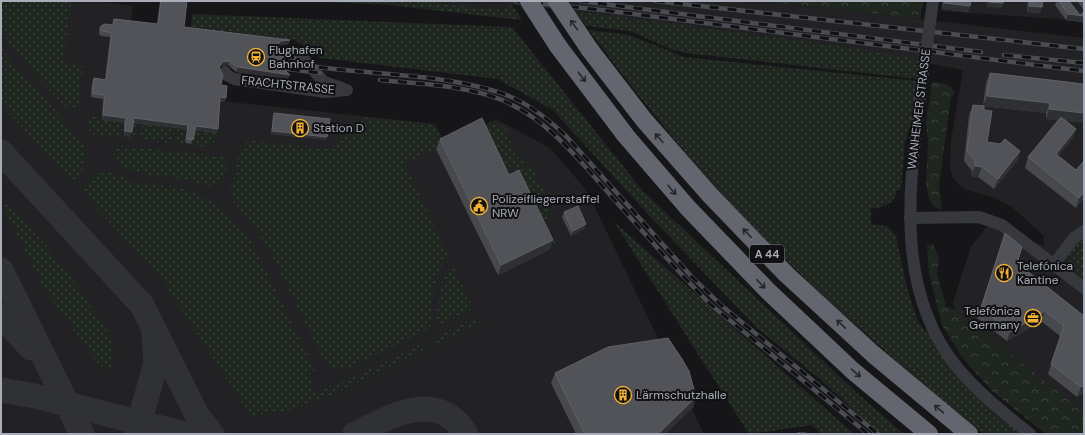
<svg xmlns="http://www.w3.org/2000/svg" width="1085" height="435" font-family="'DM Sans',sans-serif">
  <defs>
    <pattern id="grass-dots" width="8" height="8" patternUnits="userSpaceOnUse"><rect width="8" height="8" fill="#1e261f"/><path d="M2 2h.1M6 6h.1" fill="none" stroke="#3c433d" stroke-width="1.8" stroke-linecap="round"/></pattern>
    <pattern id="forest-crowns" width="20" height="18" patternUnits="userSpaceOnUse"><rect width="20" height="18" fill="#1e261f"/><path d="M2 6a3 3 0 1 1 6 0M12 15a3 3 0 1 1 6 0" fill="none" stroke="#3c433d"/></pattern>
  </defs>
  <rect width="100%" height="100%" fill="#161618"/>
  <g fill="#222225">
    <polygon points="1,1 95,1 133,6 122,88 230,102 435,124 445,145 496,119 550,148 587,191 704,434 1,434"/>
    <polygon points="422,1 760,1 1084,38 1084,83 1060,81 1084,84 1084,412 955,310 953,302 971,247 988,225 1044,246 1044,236 1012,207 993,197 966,190 958,184 952,176 950,167 951,140 963,70 841,46 575,11 512,5 502,10"/>
    <polygon points="942,1 1084,1 1084,23 1059,19 941,11"/>
  </g>
  <g fill="url(#grass-dots)">
    <polygon points="1,1 71,1 63,63 83,66 79,104 74,109 70,109 64,105 33,72 1,32"/>
    <polygon points="305,1 422,1 502,10 512,5 522,20 390,5"/>
    <polygon points="575,11 841,46 920,60 918,79 685,53 670,49 630,31 586,26"/>
    <polygon points="192,14 512,27 643,191 858,394 904,434 879,434 820,379 757,328 644,210 553,110 498,79 321,58 295,40 191,27"/>
    <path d="M589,30L629,35L684,57L918,81L912,119L905,142L901,190H897C894,205 884,207 871,209V224L886,226L896,235L905,280L915,314L921,326L1024,434H983C898,363 813,291 737,210C684,153 635,93 589,30Z"/>
    <path d="M1,48L84,144C87,159 84,172 75,184L1,104Z"/>
    <path d="M94,116H101V120L123,122L122,133L125,136H128L131,123H138L136,139L95,135C87,130 85,121 94,116Z"/>
    <path d="M361,117L435,124L445,145L404,163L447,253L434,286L430,328L345,370L329,367L325,364L274,259L257,230L231,198L230,186L234,179L239,152L246,142L255,141L327,149C349,145 337,123 359,122Z"/>
    <polygon points="491,122 510,129 505,131 520,162 527,159 529,162 501,175 479,129"/>
    <polygon points="142,124 174,128 173,143 140,140"/>
    <path d="M178,128L186,129L185,140L188,144L192,142L194,130L216,133C217,140 213,145 207,147L176,144Z"/>
    <path d="M120,146L218,156L224,158C230,169 225,185 211,186C204,187 196,183 190,181C168,175 143,177 123,167C119,165 117,162 114,158C114,153 115,149 120,146Z"/>
    <polygon points="531,165 550,205 550,210 546,223 557,246 549,250 515,181 507,176"/>
    <path d="M112,172L133,182L181,188L203,196L229,215L249,237L315,371L307,375L316,392L347,380L426,342L425,349L329,396L290,410L251,416L159,275L81,191C89,178 97,172 112,172Z"/>
    <polygon points="6,203 47,247 66,270 108,332 113,347 111,370 98,364 44,288 3,206"/>
    <polygon points="614,222 854,434 821,434 812,425 749,434"/>
    <path d="M1084,236V284C1061,261 1062,259 1084,236Z"/>
    <path d="M453,266L473,308L436,326C439,302 436,284 453,266Z"/>
    <polygon points="476,318 481,322 434,345 435,337"/>
  </g>
  <g fill="url(#forest-crowns)">
    <polygon points="760,1 923,1 920,19"/>
    <path d="M932,82C941,83 951,83 955,93L951,98L939,185L942,210L933,206L929,198L926,183L928,142L926,123Z"/>
    <polygon points="933,244 939,257 937,274 946,306 955,310 1084,412 1084,434 1046,434 992,391 961,356 942,325 929,273 927,245"/>
  </g>
  <g fill="none" stroke-linecap="round" stroke-linejoin="round">
    <g stroke="#303135" stroke-width="25">
      <polyline points="1,152 142,305 197,415 212,434"/>
      <polyline points="1,270 82,434"/>
      <polyline points="1,316 31,348"/>
      <polyline points="1,390 35,396 186,434"/>
      <polyline points="136,434 156,363 154,334"/>
      <path d="M355,434C391,416 437,388 466,434"/>
    </g>
    <g stroke="#37383d" stroke-width="12">
      <polyline points="282,52 301,56 324,82 342,88"/>
      <polyline points="225,72 228,76 234,79 325,92 347,90"/>
      <path d="M921,88C910,181 893,287 956,366C978,393 1004,413 1030,434"/>
      <polyline points="910,218 979,217 1002,225 1084,288"/>
      <polyline points="1054,264 1074,238 1084,231"/>
    </g>
    <g stroke="#63666e" stroke-width="18">
      <polyline points="558,46 626,136 688,208 768,291 853,371 929,434"/>
      <polyline points="590,50 644,120 710,195 786,274 873,354 969,434"/>
    </g>
    <g stroke="#4a4c52" stroke-width="4.5">
      <g id="rail">
        <polyline points="516,1 602,10 1084,71"/>
        <polyline points="580,1 981,52"/>
        <polyline points="656,1 1084,49"/>
        <path d="M268,51L286,54L303,63L317,67C376,75 441,74 498,92C524,100 546,117 566,136L691,276L722,306L878,434"/>
        <polyline points="1004,55 1084,63"/>
        <polyline points="273,67 320,73"/>
        <path d="M380,80C420,84 464,85 502,100C549,120 579,160 612,197C644,233 676,270 710,304L868,434"/>
      </g>
    </g>
    <use href="#rail" stroke="#111113" stroke-width="3" stroke-dasharray="9" stroke-linecap="butt"/>
    <polyline stroke="#37383d" stroke-width="12" points="921,88 933,1"/>
    <g stroke="#63666e" stroke-width="18">
      <polyline points="529,1 558,46"/>
      <polyline points="557,1 590,50"/>
    </g>
  </g>
  <g fill="#47494d">
    <polygon points="160,1 187,1 184,27 290,40 288,44 279,45 277,48 281,66 288,79 236,72 228,65 220,66 219,68 221,85 226,98 224,102 220,102 218,129 216,133 195,130 191,144 186,143 185,140 187,129 133,123 130,136 124,136 124,122 102,120 103,99 91,97 92,83 94,78 105,80 110,37 101,36 99,34 99,30 101,26 112,25 114,19 157,24"/>
    <polygon points="943,1 971,1 968,12 942,9"/>
    <polygon points="1028,1 1043,1 1040,13 1027,12"/>
    <polygon points="1057,1 1069,1 1084,22 1066,20 1055,5"/>
    <polygon points="1077,1 1084,1 1084,10"/>
    <polygon points="990,73 1084,84 1066,121 1076,129 1072,139 1058,156 1076,170 1084,161 1084,197 1076,208 1025,168 1028,157 1058,120 1046,119 1046,113 983,106 986,83"/>
    <polygon points="973,105 984,110 987,142 1020,151 1017,161 994,189 978,177 971,176 972,171 964,161 969,115"/>
    <polygon points="274,113 326,140 271,134 273,116"/>
    <polygon points="440,139 509,175 553,240 549,250 498,275 436,149"/>
    <polygon points="564,212 586,224 584,229 571,236 562,217"/>
    <polygon points="1005,233 1017,263 1084,316 1084,393 1077,397 1048,374 1060,336 1041,321 1007,341 977,318"/>
    <polygon points="555,373 696,397 693,407 665,434 576,434 551,383"/>
  </g>
  <g fill="#2f3033">
    <polygon points="211,1 247,1 247,2"/>
    <polygon points="988,2 1003,3 1002,8 986,7"/>
    <polygon points="944,3 970,6 968,12 942,9"/>
    <polygon points="1029,6 1042,7 1040,13 1027,12"/>
    <polygon points="1068,14 1084,16 1084,22 1066,20"/>
    <polygon points="290,40 288,44 279,45 275,51 276,46 281,41"/>
    <polygon points="229,61 228,65 220,66 222,62"/>
    <polygon points="238,67 290,75 288,79 236,72"/>
    <polygon points="987,96 1050,103 1046,113 983,106"/>
    <polygon points="220,97 226,98 224,102 218,101"/>
    <polygon points="1049,109 1084,113 1084,123 1046,119"/>
    <polygon points="103,115 126,118 124,122 102,120"/>
    <polygon points="134,118 188,125 187,129 132,123"/>
    <polygon points="196,126 218,129 216,133 195,130"/>
    <polygon points="1076,129 1072,139 1052,164 1056,154"/>
    <polygon points="125,131 132,132 130,136 124,136"/>
    <polygon points="272,131 327,137 326,140 271,134"/>
    <polygon points="1020,151 1017,161 994,189 998,179"/>
    <polygon points="975,166 982,167 978,177 971,176"/>
    <polygon points="1084,192 1084,197 1076,208 1079,198"/>
    <polygon points="586,224 584,229 571,236 573,231"/>
    <polygon points="553,240 549,250 498,275 501,265"/>
    <polygon points="1045,311 1041,321 1007,341 1010,332"/>
    <polygon points="1084,385 1084,393 1077,397 1081,387"/>
    <polygon points="696,397 693,407 665,434 658,434"/>
  </g>
  <g fill="#525359" stroke="#5f6168">
    <polygon points="161,1 187,1 184,27 290,40 281,41 276,46 278,53 285,55 281,66 290,75 238,67 229,61 222,62 219,68 223,75 221,85 227,86 226,98 220,97 218,129 196,126 193,140 188,139 187,136 188,125 134,118 132,132 125,131 126,118 103,115 105,95 92,93 94,78 106,80 112,33 102,31 100,29 101,26 105,24 113,25 114,19 158,24"/>
    <polygon points="945,1 971,1 970,6 944,3"/>
    <polygon points="988,1 1004,1 1003,3 988,2"/>
    <polygon points="1029,1 1043,1 1042,7 1029,6"/>
    <polygon points="1059,1 1069,1 1080,15 1084,12 1084,16 1068,14"/>
    <polygon points="990,73 1084,84 1084,113 1049,109 1050,103 987,96"/>
    <polygon points="973,105 984,106 984,110 992,111 987,142 1000,144 1005,139 1020,151 998,179 982,167 975,166 975,161 967,151"/>
    <polygon points="274,113 330,119 327,137 272,131"/>
    <polygon points="1061,117 1076,129 1056,154 1076,170 1084,161 1084,192 1079,198 1028,157"/>
    <polygon points="482,118 509,175 519,170 553,240 501,265 440,139"/>
    <polygon points="578,206 586,224 573,231 564,212"/>
    <polygon points="1005,233 1022,247 1017,263 1084,316 1084,385 1081,387 1051,364 1064,326 1045,311 1010,332 981,308"/>
    <polygon points="668,338 682,359 689,371 696,397 658,434 585,434 555,373 608,347"/>
    <polygon points="797,433 806,433 807,434 796,434"/>
  </g>
  <defs><path id="oneway-shaft" d="M-6 0H5M1.5-3L5.5 0L1.5 3" fill="none" stroke-width="1.6" stroke-linecap="round" stroke-linejoin="round"/></defs>
  <g stroke="#26262a">
    <use href="#oneway-shaft" transform="translate(574 25) rotate(-125)"/>
    <use href="#oneway-shaft" transform="translate(582 77) rotate(53)"/>
    <use href="#oneway-shaft" transform="translate(659 138) rotate(-132)"/>
    <use href="#oneway-shaft" transform="translate(672 190) rotate(50)"/>
    <use href="#oneway-shaft" transform="translate(747 233) rotate(-134)"/>
    <use href="#oneway-shaft" transform="translate(761 284) rotate(46)"/>
    <use href="#oneway-shaft" transform="translate(841 324) rotate(-137)"/>
    <use href="#oneway-shaft" transform="translate(856 373) rotate(41)"/>
    <use href="#oneway-shaft" transform="translate(939 409) rotate(-140)"/>
  </g>
  <defs>
    <g id="station-ring" transform="scale(0.9)"><circle r="9.5" fill="#111113" stroke="#f2b134" stroke-width="1.5"/><path d="M-3-6H3Q5-6 5-4V2Q5 4 3 4L4.5 6H3L1.5 4h-3L-3 6H-4.5L-3 4Q-5 4-5 2V-4Q-5-6-3-6ZM-3.5-4v3h7v-3ZM-3.5 1v1.5H-2V1ZM2 1v1.5H3.5V1Z" fill="#f2b134"/></g>
    <g id="building-ring" transform="scale(0.9)"><circle r="9.5" fill="#111113" stroke="#f2b134" stroke-width="1.5"/><path d="M-4-6H4V6H1V3H-1V6H-4ZM-2.5-4.3h1.7v1.8h-1.7ZM.8-4.3h1.7v1.8H.8ZM-2.5-1h1.7V.8h-1.7ZM.8-1h1.7V.8H.8Z" fill="#f2b134"/></g>
    <g id="civic-ring" transform="scale(0.9)"><circle r="9.5" fill="#111113" stroke="#f2b134" stroke-width="1.5"/><path d="M-.6-6.5H3V-4.5H.6V-3L4-1V1h2V6H-6V1h2V-1L-.6-3ZM-1.2 2.5V6h2.4V2.5Z" fill="#f2b134"/></g>
    <g id="restaurant-ring" transform="scale(0.9)"><circle r="9.5" fill="#111113" stroke="#f2b134" stroke-width="1.5"/><path d="M-5-6h1v4h1v-4h1v4h1v-4h1v5L-1.5 .5V6h-2V.5L-5-1ZM5-6V6H3V1.5H1.5Q1.5-4 5-6Z" fill="#f2b134"/></g>
    <g id="office-ring" transform="scale(0.9)"><circle r="9.5" fill="#111113" stroke="#f2b134" stroke-width="1.5"/><path d="M-6-3h4V-5.5h4V-3h4V5H-6ZM-1-4.5V-3h2v-1.5ZM-6 0V1H6V0Z" fill="#f2b134"/></g>
  </defs>
  <g fill-rule="evenodd">
    <use href="#station-ring" x="256" y="57"/>
    <use href="#building-ring" x="300" y="128"/>
    <use href="#civic-ring" x="479" y="206"/>
    <use href="#restaurant-ring" x="1004" y="273"/>
    <use href="#office-ring" x="1033" y="318"/>
    <use href="#building-ring" x="623" y="395"/>
  </g>
  <g text-anchor="middle" stroke-width="4" stroke-linejoin="round" paint-order="stroke">
    <rect fill="#111113" stroke="#7b7e86" stroke-width="1" x="750" y="245" width="34" height="18" rx="3"/>
    <g font-size="11" font-weight="bold" fill="#a8adb8">
      <text x="767" y="258">A 44</text>
    </g>
    <g font-size="12" fill="#a8adb8" stroke="#111113" text-anchor="start">
      <text x="269" y="54">Flughafen<tspan x="269" dy="14">Bahnhof</tspan></text>
      <text x="313" y="132">Station D</text>
      <text x="492" y="203">Polizeifliegerrstaffel<tspan x="492" dy="14">NRW</tspan></text>
      <text x="1017" y="270">Telefónica<tspan x="1017" dy="14">Kantine</tspan></text>
      <text x="1020" y="315" text-anchor="end">Telefónica<tspan x="1020" dy="14">Germany</tspan></text>
      <text x="636" y="399">Lärmschutzhalle</text>
    </g>
    <g font-size="12" fill="#a8adb8" stroke="#111113">
      <text transform="translate(288 85) rotate(6)" y="4">FRACHTSTRASSE</text>
      <text transform="translate(919 109) rotate(-83)" y="4">WANHEIMER STRASSE</text>
    </g>
  </g>
  <rect width="1085" height="435" fill="none" stroke="#a8adb8" stroke-width="4"/>
</svg>
